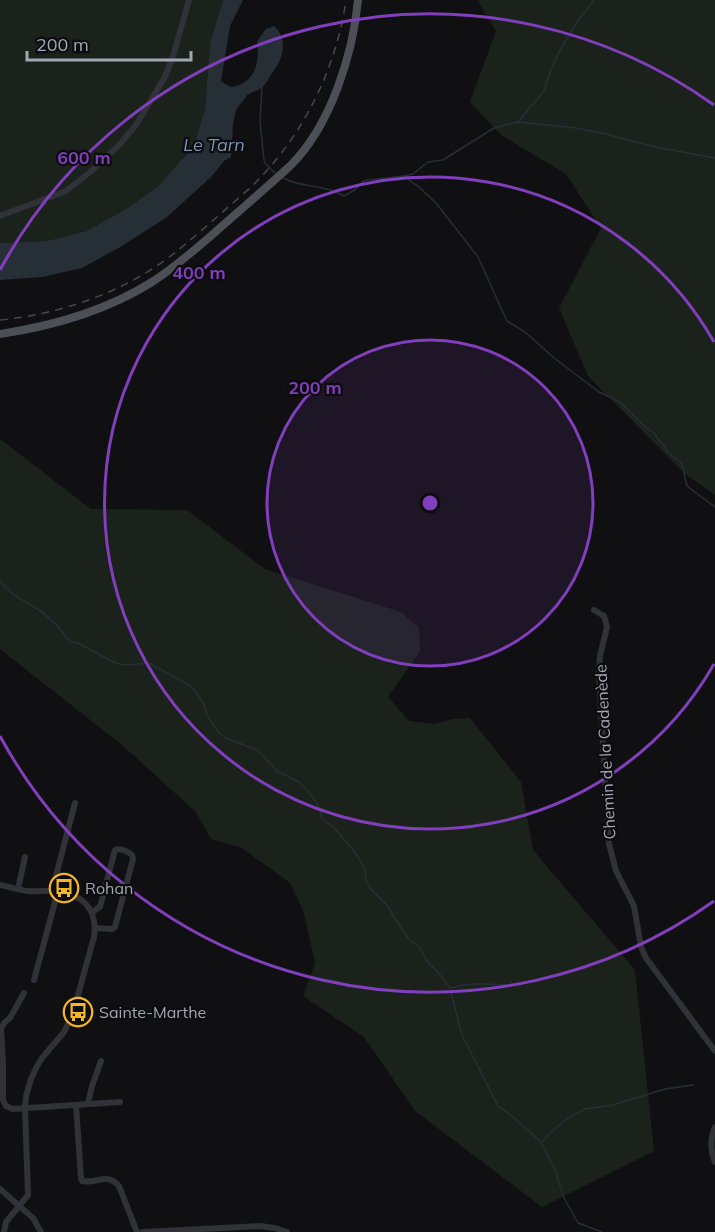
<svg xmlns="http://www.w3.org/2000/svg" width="715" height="1232" font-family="Mulish,sans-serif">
  <rect width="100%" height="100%" fill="#101012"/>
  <g fill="#1b221c">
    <polygon points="0,0 223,0 210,43 205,109 194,146 158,186 126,209 87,231 47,241 0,243"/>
    <polygon points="477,0 715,0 715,495 685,474 588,376 559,308 601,228 566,174 501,135 470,102 496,31"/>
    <polygon points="0,439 91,509 187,510 265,569 401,612 419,628 420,651 388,697 409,721 435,724 452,719 470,718 521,782 533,850 635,970 654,1151 542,1207 415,1111 364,1037 303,996 315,963 303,910 290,883 242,848 211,839 196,812 122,745 0,649"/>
  </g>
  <path fill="#272f36" d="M223,0H243L230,26L221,81C224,83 226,85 229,86C233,88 239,85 243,83C258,75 259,56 257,41L266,29L274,26C289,39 283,60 272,73C269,77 268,82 264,85C260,90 253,92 247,95C244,101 239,104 236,111C231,124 233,143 231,157L224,161L212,176L167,217L122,246L82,268L42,277L0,280V243L47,241L87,231L126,209L158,186L194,146L205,109L210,43Z"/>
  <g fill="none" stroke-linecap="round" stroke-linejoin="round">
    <g stroke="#272f36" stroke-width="1.5">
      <polyline points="262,86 260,121 264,160 265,163 277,175"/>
      <polyline points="518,122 544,91 550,72 560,50 577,22 594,0"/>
      <polyline points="404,176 413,174 428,162 443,160 494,128 518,122 576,128 606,134 655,147 715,158"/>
      <path d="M281,177C296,186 314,185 330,190C335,191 340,194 344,196L355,190L363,181C376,178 389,179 403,176L419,187L436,203L478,257L507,321L525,332L554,358L599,392L620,402L644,426L654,433L668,452L682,464L687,486L715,507"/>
      <path d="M0,581C10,594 18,597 31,605C47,614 60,627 70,642L78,643L115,663L126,665L149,663L189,685L196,692L204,705L208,717L219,733L226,738L257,750L277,771L299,782L311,795L318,805L322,818L335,829L353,850L360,860L365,871L366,881L370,888L386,904L407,937L421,949L427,961L443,978L450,988L462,1035L498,1106L513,1117L541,1142L555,1170L564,1198L578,1223L602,1232"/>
      <path d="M451,988C470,982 487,984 507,985"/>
      <polyline points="543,1141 552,1131 571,1116 585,1109 613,1105 665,1089 693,1085"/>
    </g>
    <g stroke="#313237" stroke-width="6">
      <polyline points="0,216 66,191 89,173 119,145 136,125 165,77 174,53 189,0"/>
      <polyline points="594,610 604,616 607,627 600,656 599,676 609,844 616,871 634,906 641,947 646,958 715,1051"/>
      <path d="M0,885C10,887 19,890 28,891C36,892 45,890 52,891C81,893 98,907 94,937L73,1013L64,1032L42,1058L36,1068L31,1079L26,1096L25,1108L28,1195L6,1222L4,1232"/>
      <polyline points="18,889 25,857"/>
      <polyline points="52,891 75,803"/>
      <path d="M92,912L100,907L115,850C121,848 128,851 132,855L133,859L115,927L112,929L95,928"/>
      <polyline points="34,980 58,891"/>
      <polyline points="24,993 10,1018 4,1023 1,1029 3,1063 3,1100 6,1106 13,1109 120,1102"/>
      <polyline points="88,1103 92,1086 101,1061"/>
      <path d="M76,1105L81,1178L82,1181C97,1184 107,1172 119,1186L137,1232"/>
      <path d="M715,1127C710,1139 710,1150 715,1162"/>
      <polyline points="0,1189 33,1218 41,1232"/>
      <polyline points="143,1232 260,1226 275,1228 287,1232"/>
    </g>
    <path stroke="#4d4f56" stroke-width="8" d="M0,334C53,326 106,311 152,282C177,266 198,247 221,227C244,207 267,187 290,166C330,127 353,55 358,0"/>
    <path stroke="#46484e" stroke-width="1.5" stroke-dasharray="8 6" stroke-linecap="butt" d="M0,320C60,314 119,294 168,258C185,245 201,231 217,217C228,207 240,197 251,187C302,138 336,70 346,0"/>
  </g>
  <circle cx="430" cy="503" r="163" fill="#813ebd" fill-opacity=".12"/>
  <g fill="none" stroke="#813ebd" stroke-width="3">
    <circle cx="430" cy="503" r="163"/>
    <path d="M714 664A326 326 0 1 1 714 342"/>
    <path d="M714 901A489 489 0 0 1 0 736M0 270A489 489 0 0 1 714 105"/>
  </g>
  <defs>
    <g id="bus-ring" transform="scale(1.5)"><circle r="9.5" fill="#0c0b0d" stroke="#f5b625" stroke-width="1.5"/><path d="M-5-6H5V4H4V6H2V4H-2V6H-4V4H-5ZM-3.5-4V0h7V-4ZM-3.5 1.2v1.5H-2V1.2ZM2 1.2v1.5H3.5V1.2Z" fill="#f5b625"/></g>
  </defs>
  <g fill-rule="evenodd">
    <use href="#bus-ring" x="64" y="888"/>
    <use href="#bus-ring" x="78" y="1012"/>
  </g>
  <g text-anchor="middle" stroke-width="4.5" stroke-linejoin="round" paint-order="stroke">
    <g font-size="16" fill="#a1a6b3" stroke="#0c0b0d">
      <text transform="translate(605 752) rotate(-93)" y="6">Chemin de la Cadenède</text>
    </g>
    <g font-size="16" fill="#a1a6b3" stroke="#0c0b0d" text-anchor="start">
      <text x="85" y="894">Rohan</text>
      <text x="99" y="1018">Sainte-Marthe</text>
    </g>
    <g font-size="18" font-style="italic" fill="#7793b0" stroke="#0c0b0d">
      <text x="214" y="151">Le Tarn</text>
    </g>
  </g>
  <circle cx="430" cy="503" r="9" fill="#813ebd" stroke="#0c0b0d" stroke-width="3"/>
  <g font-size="18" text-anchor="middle" font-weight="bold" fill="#813ebd" stroke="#0c0b0d" stroke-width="4.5" stroke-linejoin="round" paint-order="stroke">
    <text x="84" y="164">600 m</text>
    <text x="199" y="279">400 m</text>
    <text x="315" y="394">200 m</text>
  </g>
  <path d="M27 51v9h164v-9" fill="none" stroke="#a1a6b3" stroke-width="3"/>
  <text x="36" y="51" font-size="18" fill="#a1a6b3" stroke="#0c0b0d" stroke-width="4.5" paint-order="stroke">200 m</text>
</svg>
